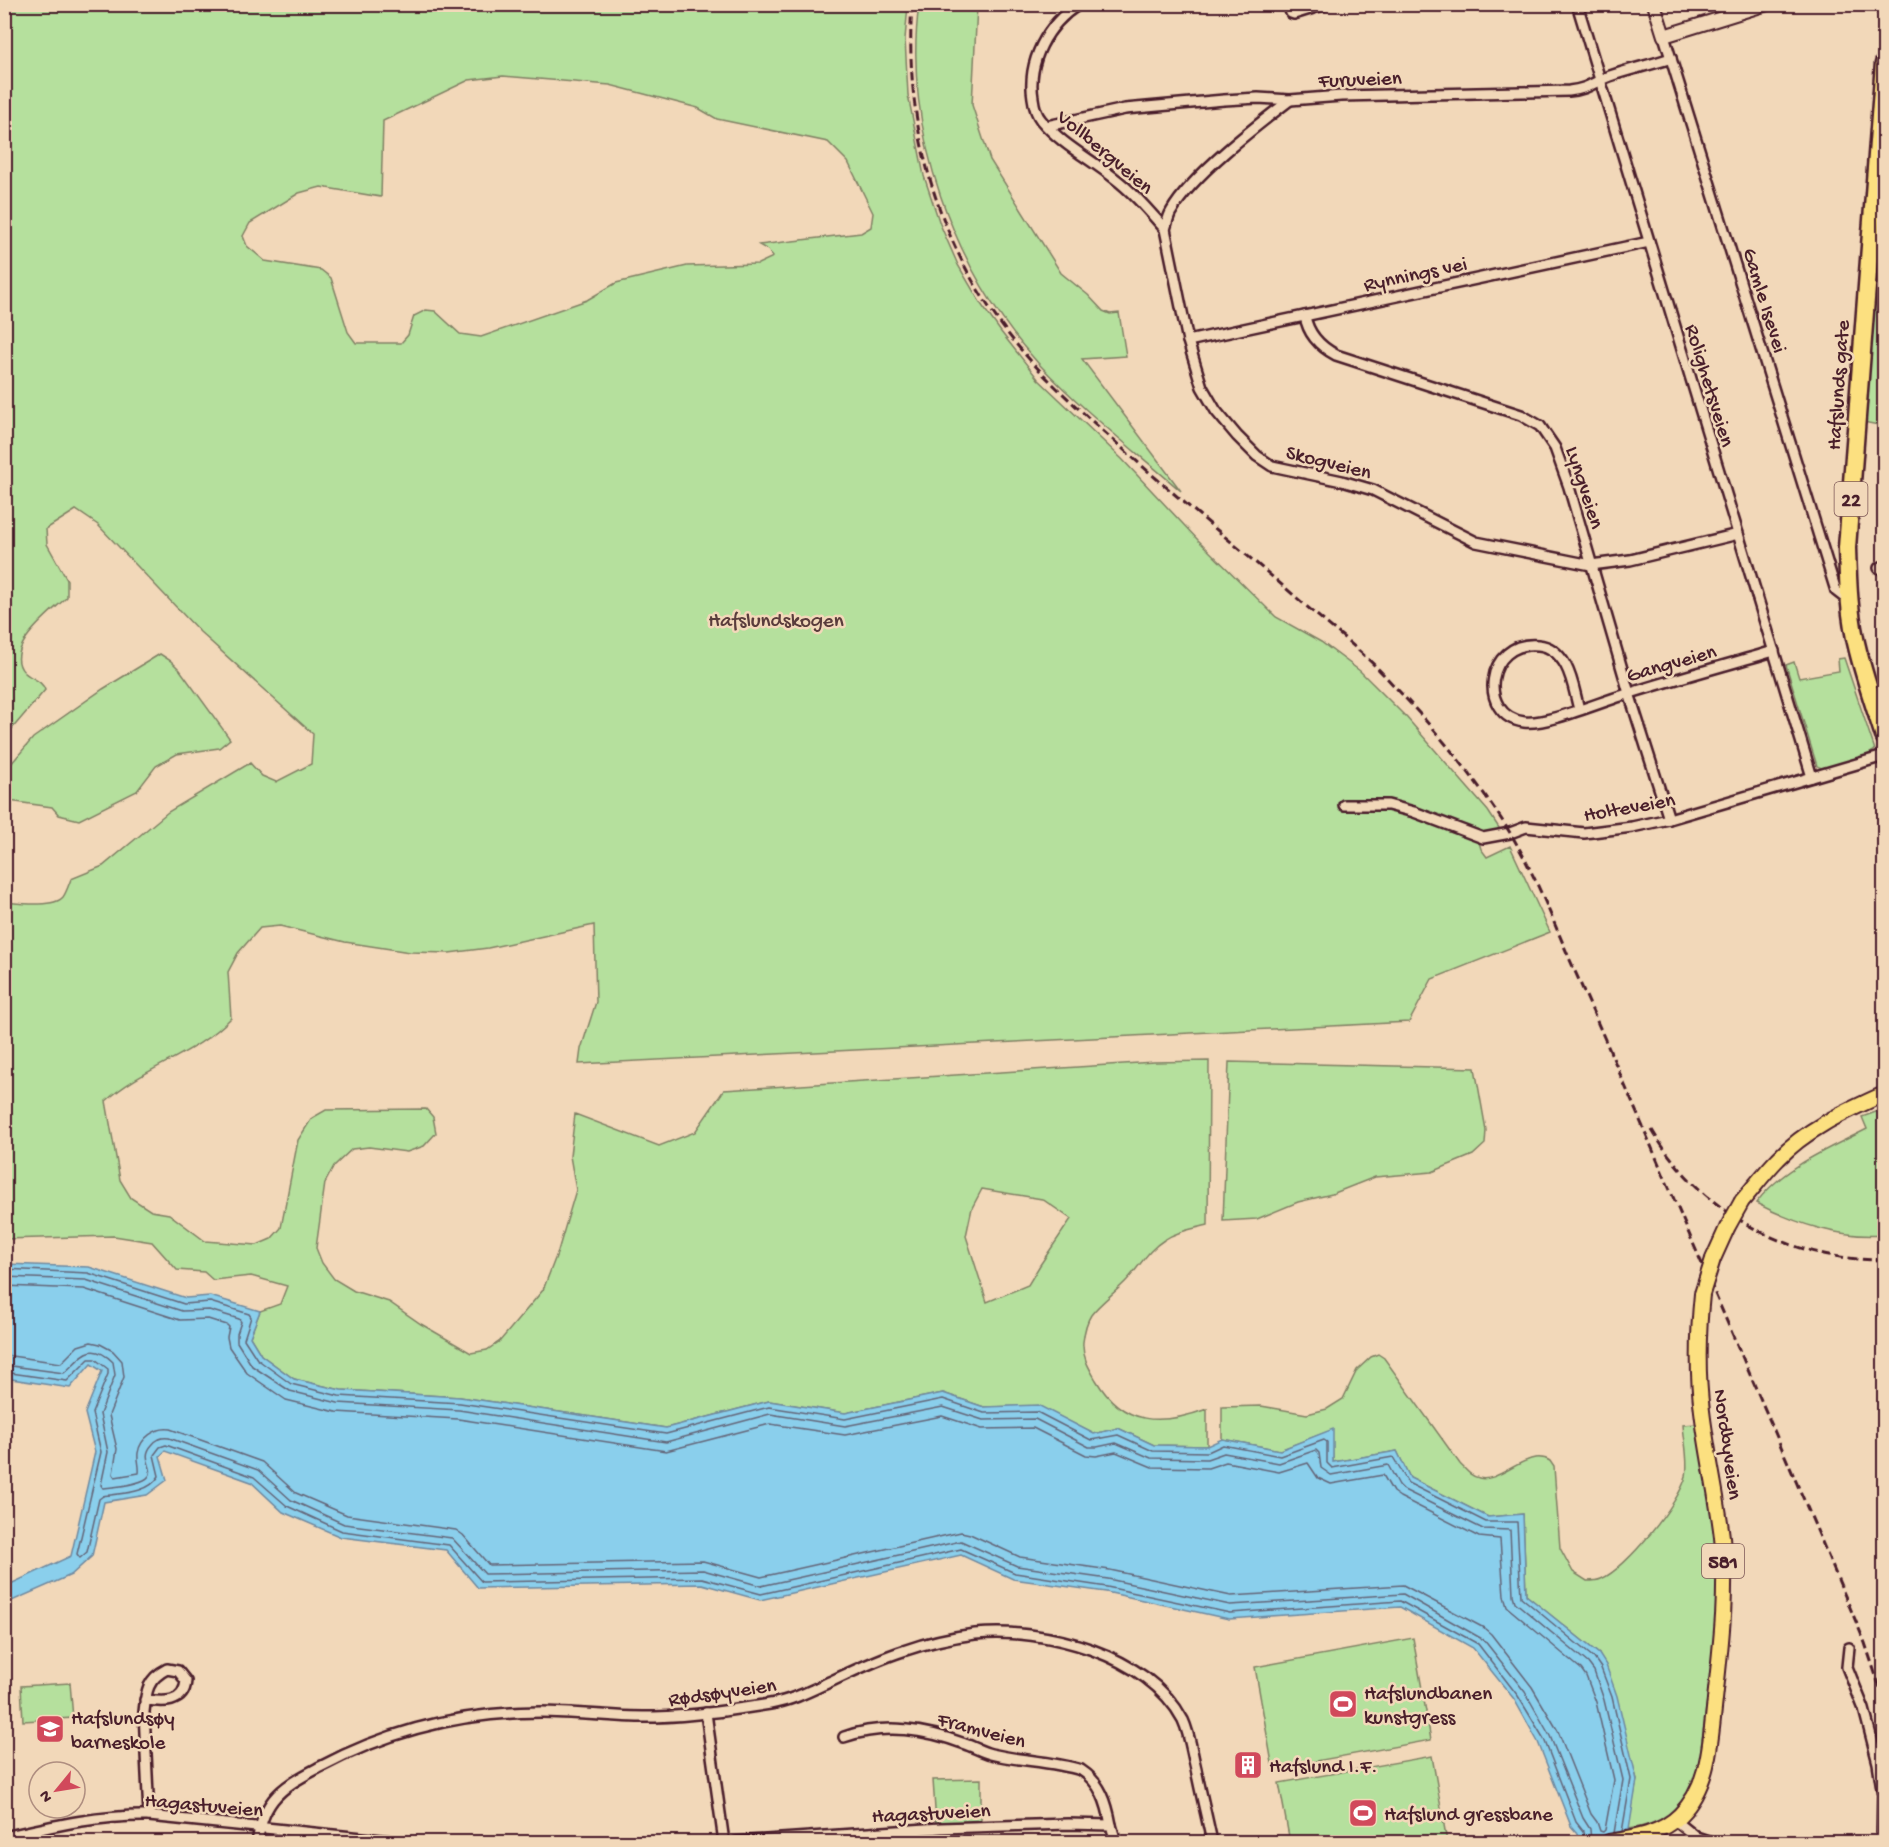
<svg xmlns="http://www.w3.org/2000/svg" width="1889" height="1847" font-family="'Gochi Hand',sans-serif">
  <rect width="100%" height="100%" fill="#f2d8b9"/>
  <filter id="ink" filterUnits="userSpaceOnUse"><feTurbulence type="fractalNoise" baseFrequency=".0167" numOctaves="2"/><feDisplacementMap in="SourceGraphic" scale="12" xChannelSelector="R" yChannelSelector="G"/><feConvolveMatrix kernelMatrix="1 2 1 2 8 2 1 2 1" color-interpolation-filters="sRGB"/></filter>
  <g filter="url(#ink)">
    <g fill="#b5e09d" stroke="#808064" stroke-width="1.5" fill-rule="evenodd">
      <path d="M5,5H908L905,39L908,95L924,176L940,224L958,265L981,304L1001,332L1038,379L1122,459L1198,540L1276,617L1321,642L1360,671L1407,718L1488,811L1501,831L1489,833L1476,832L1481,849L1487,857L1510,846L1550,932L1432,979L1409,1022L579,1064L581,1049L596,1002L594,925L488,948L449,953L410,952L345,942L280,926L260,928L238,953L228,972L231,1018C196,1055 143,1067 106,1101L120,1180L131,1198L151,1211L169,1214L205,1241L257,1245L271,1239L281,1228L298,1140L312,1118L326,1110L426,1109L433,1117L436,1133L424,1146L407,1152L369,1147L352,1149L334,1166L325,1183L316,1248L322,1263L334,1279L354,1291L389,1302L421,1324L471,1353L487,1350L500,1341L543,1290L558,1251L576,1190L570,1156L575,1114L659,1146L695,1132L724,1090L1154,1062L1209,1061L1208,1225C1193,1229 1177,1231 1164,1240C1148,1250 1140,1266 1127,1280C1116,1292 1101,1302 1091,1315C1087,1321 1084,1334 1083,1342C1082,1357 1089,1368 1096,1380C1123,1426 1161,1426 1207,1409V1446L1154,1445L1118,1428L1094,1434L1038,1406L984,1407L943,1393L845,1413L769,1401L666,1428L460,1397L341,1390L294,1379L261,1355L250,1337L260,1311L280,1304L287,1286L251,1276L213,1280L204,1272L177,1270L152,1242L114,1236L4,1239L5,902C17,903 54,908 63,897C66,893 69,884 71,879L103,866L168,812L250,763L262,776L276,782L311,764L313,734L200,632L98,525L76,510L46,529L47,544L67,580V597C52,612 2,648 24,672C31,679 42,680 45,690L5,737ZM503,76L610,85L698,108L717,119L828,142L848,162L873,213L871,227L861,233L759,245L768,250L773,257L758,264L687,266L616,283L587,300L481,337L460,334L435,311L426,310L414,316L408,335L401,343H356L348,332L331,278L321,270L265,261L247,246L243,236L250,223L299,193L321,187L381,197L383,121L469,80ZM982,1189L1042,1199L1071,1219L1040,1265L1028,1285L987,1302L966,1236L972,1208Z"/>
      <path d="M919,5H977L972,105L990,160L1061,273L1088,295L1103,311L1110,314L1119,313L1126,356L1082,359L1181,491C1133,449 1081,409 1038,363C954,272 902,128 919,5Z"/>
      <polygon points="1884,165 1884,426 1863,422 1872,316 1877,302 1880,252 1877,237"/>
      <polygon points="160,654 171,661 180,670 230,739 219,748 177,754 156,766 137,791 79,820 59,815 52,807 9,801 5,798 5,771 33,738 103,689"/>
      <path d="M1844,658L1875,750C1863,758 1829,774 1817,766L1786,665L1794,662L1799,678L1839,671L1838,659Z"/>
      <polygon points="1229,1062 1475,1068 1486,1130 1485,1144 1473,1155 1432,1172 1375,1177 1332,1194 1298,1202 1257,1219 1223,1221"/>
      <path d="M1884,1109V1235C1841,1239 1794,1223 1756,1203C1783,1167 1828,1149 1867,1129L1862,1117Z"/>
      <path d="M1378,1354L1384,1358L1460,1464C1466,1470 1470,1476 1479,1478C1500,1484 1528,1447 1550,1461L1554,1467L1560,1548L1573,1572L1587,1581C1592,1581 1597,1581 1601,1579C1626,1569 1680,1502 1686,1476C1689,1461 1684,1440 1683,1425L1697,1424L1717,1546L1719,1602L1697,1780C1679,1808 1663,1825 1628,1829L1637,1779L1599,1654L1526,1595L1523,1514L1488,1517L1410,1478L1397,1451L1333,1462L1332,1430L1280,1450L1222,1439V1407L1261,1406L1307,1414L1327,1409L1343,1399L1357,1370L1371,1357Z"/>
      <polygon points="1413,1638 1431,1740 1273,1769 1255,1667"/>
      <polygon points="70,1683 73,1718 23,1721 21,1686"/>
      <polygon points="1432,1756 1447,1842 1290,1842 1279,1783"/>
      <polygon points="981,1779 981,1821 936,1824 933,1780"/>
    </g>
    <polygon fill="#8acfec" stroke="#70899f" stroke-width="1.5" points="5,1264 89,1267 186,1298 210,1296 260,1311 250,1337 261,1355 294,1379 341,1390 460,1397 666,1428 769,1401 845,1413 943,1393 984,1407 1038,1405 1094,1434 1118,1428 1154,1445 1207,1446 1222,1439 1280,1450 1333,1429 1333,1462 1397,1451 1410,1478 1488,1517 1523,1514 1526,1595 1599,1654 1606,1665 1617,1696 1637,1780 1627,1842 1578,1842 1577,1833 1571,1826 1538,1742 1514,1699 1473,1648 1400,1607 1229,1619 1106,1592 1013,1579 961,1555 760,1600 702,1584 478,1588 446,1550 341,1537 283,1512 251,1482 165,1451 160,1456 167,1480 147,1495 104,1502 92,1556 71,1575 5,1604 4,1587 71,1556 95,1452 85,1413 102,1371 91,1364 70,1388 5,1378"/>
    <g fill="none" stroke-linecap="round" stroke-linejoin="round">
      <g stroke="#646578" stroke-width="1.5">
        <polyline points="4,1269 88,1273 184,1304 210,1302 249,1314 251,1317 244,1339 257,1359 291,1384 339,1396 460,1403 666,1434 769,1407 845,1419 943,1399 984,1413 1037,1412 1091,1440 1118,1435 1153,1451 1208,1452 1223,1445 1280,1456 1324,1440 1327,1442 1327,1463 1332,1468 1393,1457 1408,1483 1486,1522 1517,1522 1521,1597 1594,1658 1601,1668 1612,1697 1631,1779 1622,1832"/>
        <polyline points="4,1277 86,1280 182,1311 209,1310 239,1319 241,1322 237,1334 237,1342 252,1366 290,1391 338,1403 459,1410 666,1442 770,1414 845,1426 943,1407 983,1420 1035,1419 1089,1447 1097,1447 1116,1443 1151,1458 1207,1459 1224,1453 1279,1463 1316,1450 1319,1453 1321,1468 1331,1475 1388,1465 1399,1485 1404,1490 1483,1529 1510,1530 1513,1595 1515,1602 1588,1663 1594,1671 1604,1700 1623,1780 1614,1833"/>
        <path d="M4,1286L84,1289L180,1320L208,1319L227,1325L229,1327L227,1337L229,1347L247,1373L286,1400L336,1412L458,1419L666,1451L770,1424L845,1435L942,1416L982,1429L1033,1428L1086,1455L1096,1456L1116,1452L1152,1467L1208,1468L1226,1462L1279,1472L1308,1463L1318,1478L1331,1484L1383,1475L1393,1492L1400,1497L1479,1537L1500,1539L1504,1596L1507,1607L1581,1669L1586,1676L1596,1702L1614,1780L1605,1830L1603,1832L1600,1831L1597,1822L1591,1814L1558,1731L1532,1687L1491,1634L1484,1628L1403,1585L1231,1596L1110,1570L1020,1557L970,1534L961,1532L761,1577L703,1561L489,1565L463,1535L456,1530L347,1515L296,1493L262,1462L170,1429C156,1427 140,1438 138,1453C137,1460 140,1466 139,1473L115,1477L113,1474L117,1449L109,1415L124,1377L122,1361L113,1351L100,1344L91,1342L78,1346L61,1363L4,1355"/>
        <path d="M4,1365L64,1373C82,1358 89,1339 113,1362L115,1375L100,1414L108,1452L101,1485L103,1488C113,1487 143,1485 149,1476C155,1468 140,1458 152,1445C157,1439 161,1437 169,1438L258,1470L291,1500L344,1524L452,1538L485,1574L703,1570L761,1586L961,1541L1017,1566L1108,1579L1230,1605L1403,1594L1484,1640L1525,1692L1550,1736L1583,1818L1590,1829L1591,1842"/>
        <path d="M4,1372L67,1381L89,1359H95L108,1369V1374L92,1413L101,1452L77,1554L80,1558L87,1552L99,1499L103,1496C122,1493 148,1494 159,1476L154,1455L160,1447L166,1445L254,1477L287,1506L342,1531L449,1545L482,1582L702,1578L761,1594L961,1549L1015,1573L1107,1587L1230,1613L1400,1601L1478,1644L1518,1696L1544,1739L1576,1822L1583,1831L1584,1842"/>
      </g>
      <g stroke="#4a1f2b" stroke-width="14">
        <g id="street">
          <path d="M1079,4C1047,24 1027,62 1033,98C1034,106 1036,114 1041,120C1060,143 1090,159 1113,177C1133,192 1149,211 1165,229"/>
          <polyline points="1288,4 1291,13 1294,14 1326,4"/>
          <polyline points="1577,4 1812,777"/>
          <polyline points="1664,36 1836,591 1849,601"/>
          <path d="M1290,100C1256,126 1192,175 1171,212C1168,217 1167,224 1165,229L1188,341L1202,387L1216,411L1237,436L1257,456L1272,466L1342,481L1373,490L1476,542L1591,565L1630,560L1738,534"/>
          <path d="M1047,126L1125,109L1224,100L1258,98L1290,100L1341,96L1569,91C1589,89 1593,82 1610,76C1630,69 1651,65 1671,58"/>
          <path d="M1305,316C1308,334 1321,347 1336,355L1521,415L1540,426L1555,448L1569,487L1629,693L1669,819"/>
          <polyline points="1188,341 1649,242"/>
          <polyline points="1879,568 1884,566"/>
          <path d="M1579,709C1575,695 1573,679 1566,666C1560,655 1551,646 1538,645C1485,640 1477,716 1524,722C1546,725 1598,703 1621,696C1671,680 1723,666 1774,651"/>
          <polyline points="1344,805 1388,805 1414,812 1483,838 1510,833 1526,827 1584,833 1632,827 1669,819 1884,756"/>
          <polyline points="1849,1648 1847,1667 1864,1709 1878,1763 1883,1795 1882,1842"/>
          <path d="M145,1700C162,1702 184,1705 186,1681L178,1671L167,1669C147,1679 146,1692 144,1712L149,1816"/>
          <polyline points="706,1713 724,1842"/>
          <path d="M844,1737C885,1723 925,1729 965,1744C974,1747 982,1752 991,1754C1020,1761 1052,1761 1081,1770C1101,1783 1107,1803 1111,1825"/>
          <polyline points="1675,1820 1696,1837 1711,1842"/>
          <path d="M4,1837C53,1826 99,1815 149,1816L401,1842"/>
          <path d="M257,1842C260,1827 263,1813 273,1800C285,1785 303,1776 320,1767C388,1731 464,1712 541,1712C579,1712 617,1718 655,1717C693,1716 732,1710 770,1704C789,1701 806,1693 823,1685C849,1673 875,1660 903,1651C926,1643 951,1637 975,1634C1044,1627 1148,1654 1183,1720C1190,1735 1192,1753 1196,1769C1201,1794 1207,1818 1212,1842"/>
          <polyline points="736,1842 941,1828 1068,1824 1111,1825 1116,1842"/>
        </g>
      </g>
      <g stroke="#4a1f2b" stroke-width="16">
        <polyline id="secondary" points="1654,4 1664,36 1767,4"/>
      </g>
      <g stroke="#4a1f2b" stroke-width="18">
        <g id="primary">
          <path d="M1742,1201C1754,1187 1765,1172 1778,1159C1807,1128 1847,1111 1884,1094"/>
          <polyline points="1713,1259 1727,1228"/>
          <path d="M1609,1842C1635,1838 1661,1834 1680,1815C1708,1787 1710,1747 1714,1709C1720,1652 1728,1595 1722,1537C1717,1495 1707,1453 1702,1411C1697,1372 1698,1333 1702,1294"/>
        </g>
      </g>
      <g stroke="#4a1f2b" stroke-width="21">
        <g id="highway">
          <polyline points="1883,4 1884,7"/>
          <path d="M1884,63L1847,548C1848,583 1849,617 1858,651C1865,679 1875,708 1884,736"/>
        </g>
      </g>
      <use href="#street" stroke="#f2d8b9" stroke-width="9"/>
      <use href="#secondary" stroke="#f2d8b9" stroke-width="12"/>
      <use href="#primary" stroke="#fce080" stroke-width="14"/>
      <use href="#highway" stroke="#fce080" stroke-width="16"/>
      <g stroke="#4a1f2b" stroke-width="3" stroke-dasharray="9 4.5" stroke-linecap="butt">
        <path d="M912,4C904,119 934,235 1003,327C1034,369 1073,404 1112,439C1172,494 1236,545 1297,598C1326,624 1359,648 1385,676C1430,724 1472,772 1507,828C1533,869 1551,916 1570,960C1602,1032 1633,1104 1664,1176C1731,1331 1799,1487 1865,1643L1884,1700"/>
        <path d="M1652,1130C1701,1213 1789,1261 1884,1260"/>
      </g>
      <g stroke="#4a1f2b" stroke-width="18" stroke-linecap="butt">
        <g id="primary-bridge">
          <polyline points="1727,1228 1742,1201"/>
          <polyline points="1702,1294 1713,1259"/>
        </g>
      </g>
      <use href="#primary-bridge" stroke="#fce080" stroke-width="14"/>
    </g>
  </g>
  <defs>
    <g id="stadium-square" transform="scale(1.5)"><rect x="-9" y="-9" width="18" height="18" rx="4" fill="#d1495b" stroke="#f2d8b9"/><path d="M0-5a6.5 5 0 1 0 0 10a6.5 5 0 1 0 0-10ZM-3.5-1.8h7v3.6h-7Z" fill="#fff"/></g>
    <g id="school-square" transform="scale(1.5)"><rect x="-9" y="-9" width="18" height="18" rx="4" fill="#d1495b" stroke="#f2d8b9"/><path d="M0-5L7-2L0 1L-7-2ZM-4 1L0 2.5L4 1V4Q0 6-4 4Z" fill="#fff"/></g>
    <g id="building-square" transform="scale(1.5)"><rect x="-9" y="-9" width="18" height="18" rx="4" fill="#d1495b" stroke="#f2d8b9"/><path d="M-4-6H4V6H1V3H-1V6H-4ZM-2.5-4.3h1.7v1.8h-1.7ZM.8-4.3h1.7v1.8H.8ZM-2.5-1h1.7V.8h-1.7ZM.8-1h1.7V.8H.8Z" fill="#fff"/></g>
  </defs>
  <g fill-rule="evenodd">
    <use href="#stadium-square" x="1343" y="1704"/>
    <use href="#school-square" x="50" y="1729"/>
    <use href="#building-square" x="1248" y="1765"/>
    <use href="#stadium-square" x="1363" y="1813"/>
  </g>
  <g text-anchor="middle" stroke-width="5" stroke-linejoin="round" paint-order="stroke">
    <g fill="#f2d8b9" stroke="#7c5656" stroke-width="1.5">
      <rect x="1834.5" y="482" width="33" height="34" rx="4.5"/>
      <rect x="1702" y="1544" width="42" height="34" rx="4.5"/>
    </g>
    <g font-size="20" font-weight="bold" fill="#4a1f2b">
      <text x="1851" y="506">22</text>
      <text x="1723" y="1568">581</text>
    </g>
    <g font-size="21" fill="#4a1f2b" stroke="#f2d8b9">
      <text transform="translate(1360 78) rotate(-2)" y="7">Furuveien</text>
      <text transform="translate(1106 151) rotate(40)" y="7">Vollbergveien</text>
      <text transform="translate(1415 273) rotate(-12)" y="7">Rynnings vei</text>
      <text transform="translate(1766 300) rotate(73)" y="7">Gamle Isevei</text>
      <text transform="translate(1711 385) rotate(73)" y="7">Rolighetsveien</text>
      <text transform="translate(1837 385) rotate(-86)" y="7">Hafslunds gate</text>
      <text transform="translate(1329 461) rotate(14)" y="7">Skogveien</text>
      <text transform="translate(1586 487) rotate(72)" y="7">Lyngveien</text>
      <text transform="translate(1671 662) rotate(-16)" y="7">Gangveien</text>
      <text transform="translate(1629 806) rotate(-10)" y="7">Holteveien</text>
      <text transform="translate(1729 1444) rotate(82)" y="7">Nordbyveien</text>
      <text transform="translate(722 1691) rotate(-8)" y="7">Rødsøyveien</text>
      <text transform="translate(982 1729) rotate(15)" y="7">Framveien</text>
      <text transform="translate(204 1804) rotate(5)" y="7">Hagastuveien</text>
      <text transform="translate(931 1812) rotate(-3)" y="7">Hagastuveien</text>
    </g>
    <g font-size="21" fill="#5a3c3c" stroke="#f2d8b9">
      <text x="776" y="626">Hafslundskogen</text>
    </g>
    <g font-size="21" fill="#4a1f2b" stroke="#f2d8b9" text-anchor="start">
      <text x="1364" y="1699">Hafslundbanen<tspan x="1364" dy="24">kunstgress</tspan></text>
      <text x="71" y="1724">Hafslundsøy<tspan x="71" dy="24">barneskole</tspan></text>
      <text x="1269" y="1772">Hafslund I.F.</text>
      <text x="1384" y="1820">Hafslund gressbane</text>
    </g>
  </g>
  <rect width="1889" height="1847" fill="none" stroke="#f2d8b9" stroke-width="24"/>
  <rect x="12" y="12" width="1865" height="1823" fill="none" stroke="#4a1f2b" stroke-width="2" filter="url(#ink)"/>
  <g transform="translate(57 1790) rotate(240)"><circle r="28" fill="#f2d8b9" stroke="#af8e80" stroke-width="1.5"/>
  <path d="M0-4.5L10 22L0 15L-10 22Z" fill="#d1495b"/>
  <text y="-9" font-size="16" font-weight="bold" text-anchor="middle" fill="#4a1f2b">N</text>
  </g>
</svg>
